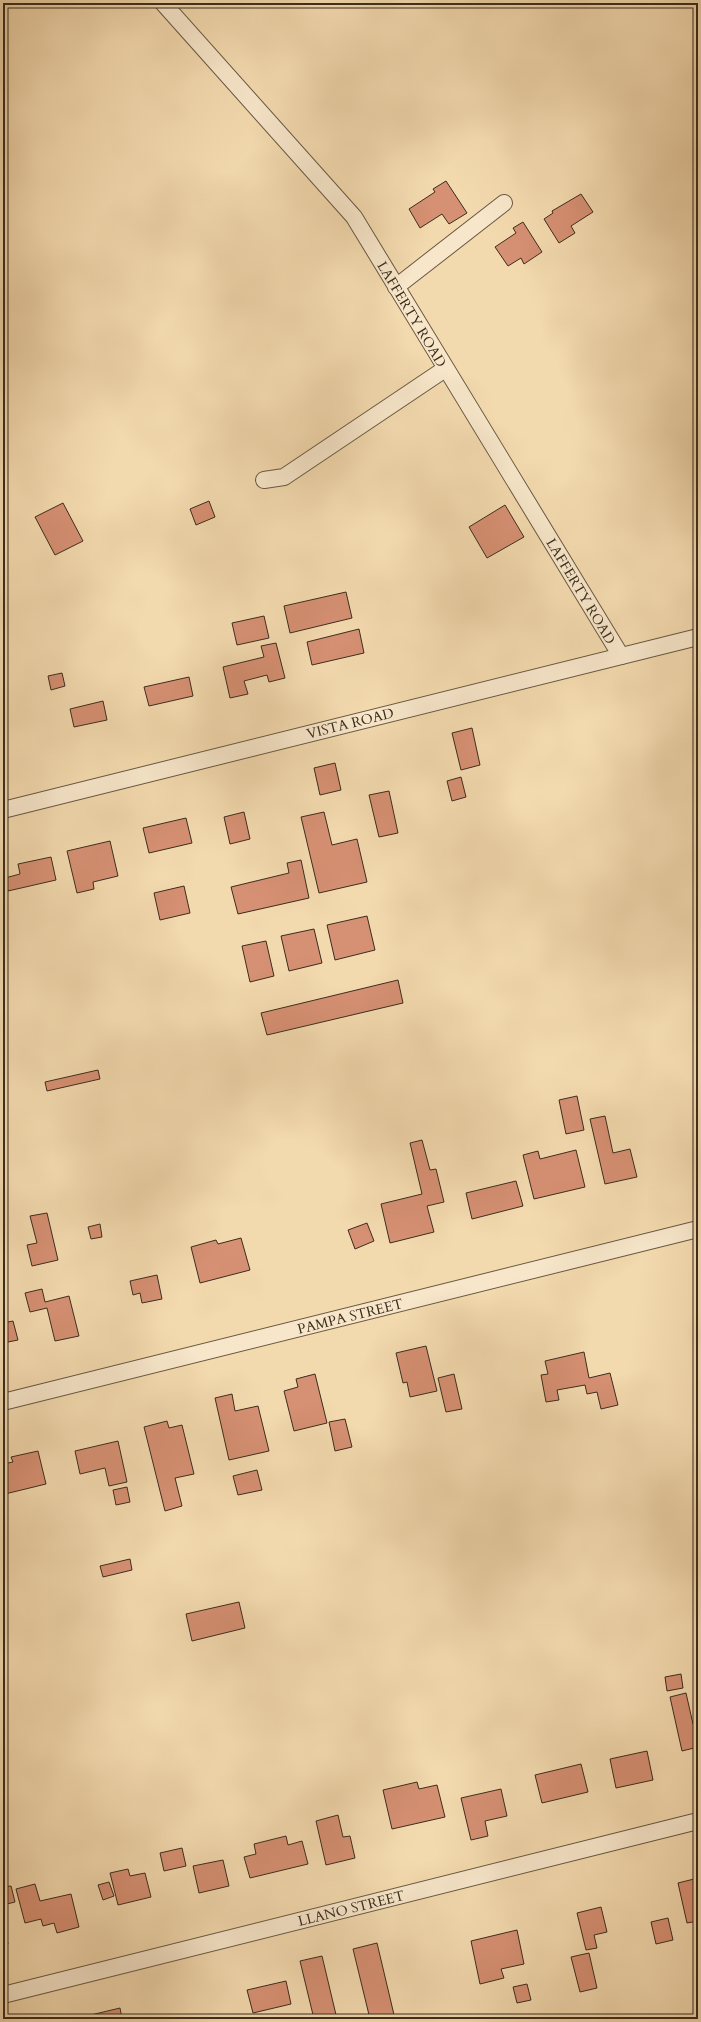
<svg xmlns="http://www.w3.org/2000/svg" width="701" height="2022" font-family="Cardo,serif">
  <rect width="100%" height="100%" fill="#f3d9ae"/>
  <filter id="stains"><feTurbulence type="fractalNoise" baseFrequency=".005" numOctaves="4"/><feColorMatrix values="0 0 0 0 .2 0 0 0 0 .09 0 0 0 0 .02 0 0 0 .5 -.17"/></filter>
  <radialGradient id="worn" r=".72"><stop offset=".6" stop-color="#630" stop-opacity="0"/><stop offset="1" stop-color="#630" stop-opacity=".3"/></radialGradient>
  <g fill="#d69073" stroke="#3b2d1d">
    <polygon points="446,181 467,213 449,224 442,214 420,228 409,209 435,192 433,189"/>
    <polygon points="581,194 593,212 571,226 575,233 559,243 544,219 553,213 552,211"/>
    <polygon points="523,222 542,252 524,264 521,258 508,266 495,247 516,233 513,228"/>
    <polygon points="209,501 215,517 196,525 190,509"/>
    <polygon points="63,503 83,541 55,555 35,517"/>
    <polygon points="505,505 524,537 487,558 469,527"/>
    <polygon points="346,592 352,618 290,633 284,606"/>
    <polygon points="264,616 269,638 237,645 232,623"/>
    <polygon points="359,629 364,653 312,665 307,642"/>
    <polygon points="276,643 285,678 269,682 267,675 244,681 248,694 230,698 223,667 264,657 261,646"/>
    <polygon points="62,673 65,686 51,690 48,676"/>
    <polygon points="189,677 193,696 149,706 144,687"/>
    <polygon points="103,701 107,720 74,727 70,709"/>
    <polygon points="472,728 480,765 461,770 452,733"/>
    <polygon points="335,763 341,790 320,795 314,768"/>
    <polygon points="461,777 466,797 452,801 447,781"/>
    <polygon points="389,791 398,833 379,837 369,795"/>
    <polygon points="244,812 250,839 230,844 224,817"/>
    <polygon points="324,812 332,845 357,839 367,882 319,893 301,817"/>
    <polygon points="186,818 192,843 149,853 143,828"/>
    <polygon points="110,841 118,876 93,882 94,889 77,893 67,851"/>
    <polygon points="51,857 56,880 8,891 5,878 20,874 18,864"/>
    <polygon points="301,860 309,898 238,914 231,887 289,873 287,863"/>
    <polygon points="184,886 190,913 160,920 154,893"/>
    <polygon points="367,916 375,950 335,960 327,925"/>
    <polygon points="314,929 322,963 289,971 281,936"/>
    <polygon points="266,941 274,976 250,982 242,946"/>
    <polygon points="398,980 403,1003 267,1035 261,1013"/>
    <polygon points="98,1070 100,1079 47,1091 45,1082"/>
    <polygon points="577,1096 584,1130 566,1134 559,1100"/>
    <polygon points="605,1116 613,1153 630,1149 637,1177 605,1184 590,1119"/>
    <polygon points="422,1140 430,1170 436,1169 444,1202 427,1206 434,1232 390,1243 381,1204 422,1194 410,1143"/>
    <polygon points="576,1150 585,1187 534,1199 523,1155 538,1151 540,1159"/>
    <polygon points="516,1181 523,1206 472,1219 466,1193"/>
    <polygon points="47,1213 58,1260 32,1266 27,1245 37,1243 30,1216"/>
    <polygon points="367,1223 374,1241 355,1249 348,1230"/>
    <polygon points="100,1224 102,1237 91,1239 88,1227"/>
    <polygon points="241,1238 250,1270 200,1283 191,1247 216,1240 218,1244"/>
    <polygon points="157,1275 162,1299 142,1303 140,1293 133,1295 130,1281"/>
    <polygon points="42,1289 45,1302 69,1296 79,1336 55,1341 47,1308 30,1312 25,1293"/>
    <polygon points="13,1321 18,1340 3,1343 3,1323"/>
    <polygon points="426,1346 437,1391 410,1397 407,1382 403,1383 396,1353"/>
    <polygon points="584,1352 589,1378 610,1373 618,1405 601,1409 597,1392 587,1394 585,1385 557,1390 559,1400 546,1402 541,1375 548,1374 545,1361"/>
    <polygon points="315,1374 327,1423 294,1431 284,1391 298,1387 296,1379"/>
    <polygon points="454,1374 462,1409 446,1412 438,1378"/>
    <polygon points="232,1394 235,1411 258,1406 269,1451 229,1460 215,1398"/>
    <polygon points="345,1419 352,1447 335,1451 329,1422"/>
    <polygon points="167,1421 169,1428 182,1425 194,1474 175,1478 182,1506 165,1511 144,1427"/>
    <polygon points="118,1441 127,1482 109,1486 105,1468 80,1474 75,1451"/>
    <polygon points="38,1451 46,1484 5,1494 3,1484 3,1464 13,1462 11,1457"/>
    <polygon points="257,1470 262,1490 238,1495 233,1476"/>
    <polygon points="127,1487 130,1502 116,1505 113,1490"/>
    <polygon points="130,1559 132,1570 103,1577 100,1566"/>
    <polygon points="239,1602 245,1628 192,1641 186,1614"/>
    <polygon points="681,1674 683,1688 667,1691 665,1677"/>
    <polygon points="686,1693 693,1724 698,1723 698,1747 682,1751 670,1697"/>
    <polygon points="647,1751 653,1780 616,1788 610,1759"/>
    <polygon points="581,1764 588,1792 542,1803 535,1775"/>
    <polygon points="417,1782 419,1789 437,1785 445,1817 392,1829 383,1790"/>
    <polygon points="501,1789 507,1816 485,1821 488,1836 471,1840 461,1798"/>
    <polygon points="338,1815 343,1837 350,1836 355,1858 326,1865 316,1821"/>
    <polygon points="286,1836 288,1845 302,1841 308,1864 250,1878 244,1857 256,1854 254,1844"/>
    <polygon points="182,1848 186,1866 164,1871 160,1853"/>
    <polygon points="223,1860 229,1886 199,1893 193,1866"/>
    <polygon points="128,1869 130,1876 145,1873 151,1897 118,1905 110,1873"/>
    <polygon points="698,1878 698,1921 687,1923 678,1883"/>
    <polygon points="109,1882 114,1896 103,1900 98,1885"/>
    <polygon points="35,1884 40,1901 71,1894 79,1927 57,1933 54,1923 43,1926 41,1919 25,1923 16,1889"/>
    <polygon points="11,1886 15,1902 3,1905 3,1887"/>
    <polygon points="601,1907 607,1932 594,1935 597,1948 586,1950 577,1913"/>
    <polygon points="668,1918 673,1940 656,1944 651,1922"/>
    <polygon points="3,1922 8,1944 3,1945"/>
    <polygon points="517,1930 524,1964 501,1969 504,1978 480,1984 471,1941"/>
    <polygon points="377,1943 395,2019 370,2019 353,1949"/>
    <polygon points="589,1953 597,1988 580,1992 571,1957"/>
    <polygon points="322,1956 337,2019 314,2019 300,1961"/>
    <polygon points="286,1981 291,2004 253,2013 247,1990"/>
    <polygon points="527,1984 531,2000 517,2003 513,1987"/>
    <polygon points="120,2008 122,2019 74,2019"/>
  </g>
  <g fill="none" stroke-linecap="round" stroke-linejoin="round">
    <g stroke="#695841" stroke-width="18">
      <g id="minor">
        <polyline points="163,3 354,217 621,656"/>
        <polyline points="396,287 504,203"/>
        <polyline points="264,480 284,477 445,369"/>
        <polyline points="3,810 698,637"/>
        <polyline points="3,1402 698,1229"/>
        <polyline points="3,1995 698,1821"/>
      </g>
    </g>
    <use href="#minor" stroke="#f7e6ca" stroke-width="16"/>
  </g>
  <g text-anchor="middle" stroke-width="3" stroke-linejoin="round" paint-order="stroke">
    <g font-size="14" fill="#3b2d1d" stroke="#f7e6ca">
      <text transform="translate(412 314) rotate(59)" y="5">LAFFERTY ROAD</text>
      <text transform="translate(581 591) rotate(59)" y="5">LAFFERTY ROAD</text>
      <text transform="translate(350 723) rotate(-14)" y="5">VISTA ROAD</text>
      <text transform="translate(350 1316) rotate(-14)" y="5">PAMPA STREET</text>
      <text transform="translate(351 1908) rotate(-14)" y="5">LLANO STREET</text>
    </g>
  </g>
  <rect width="701" height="2022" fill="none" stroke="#f3d9ae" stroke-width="16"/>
  <rect x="4" y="4" width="693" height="2014" fill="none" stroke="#3b2d1d" stroke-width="2"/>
  <rect x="8" y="8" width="685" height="2006" fill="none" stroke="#3b2d1d"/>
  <rect width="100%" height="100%" filter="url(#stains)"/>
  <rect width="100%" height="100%" fill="url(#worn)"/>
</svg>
